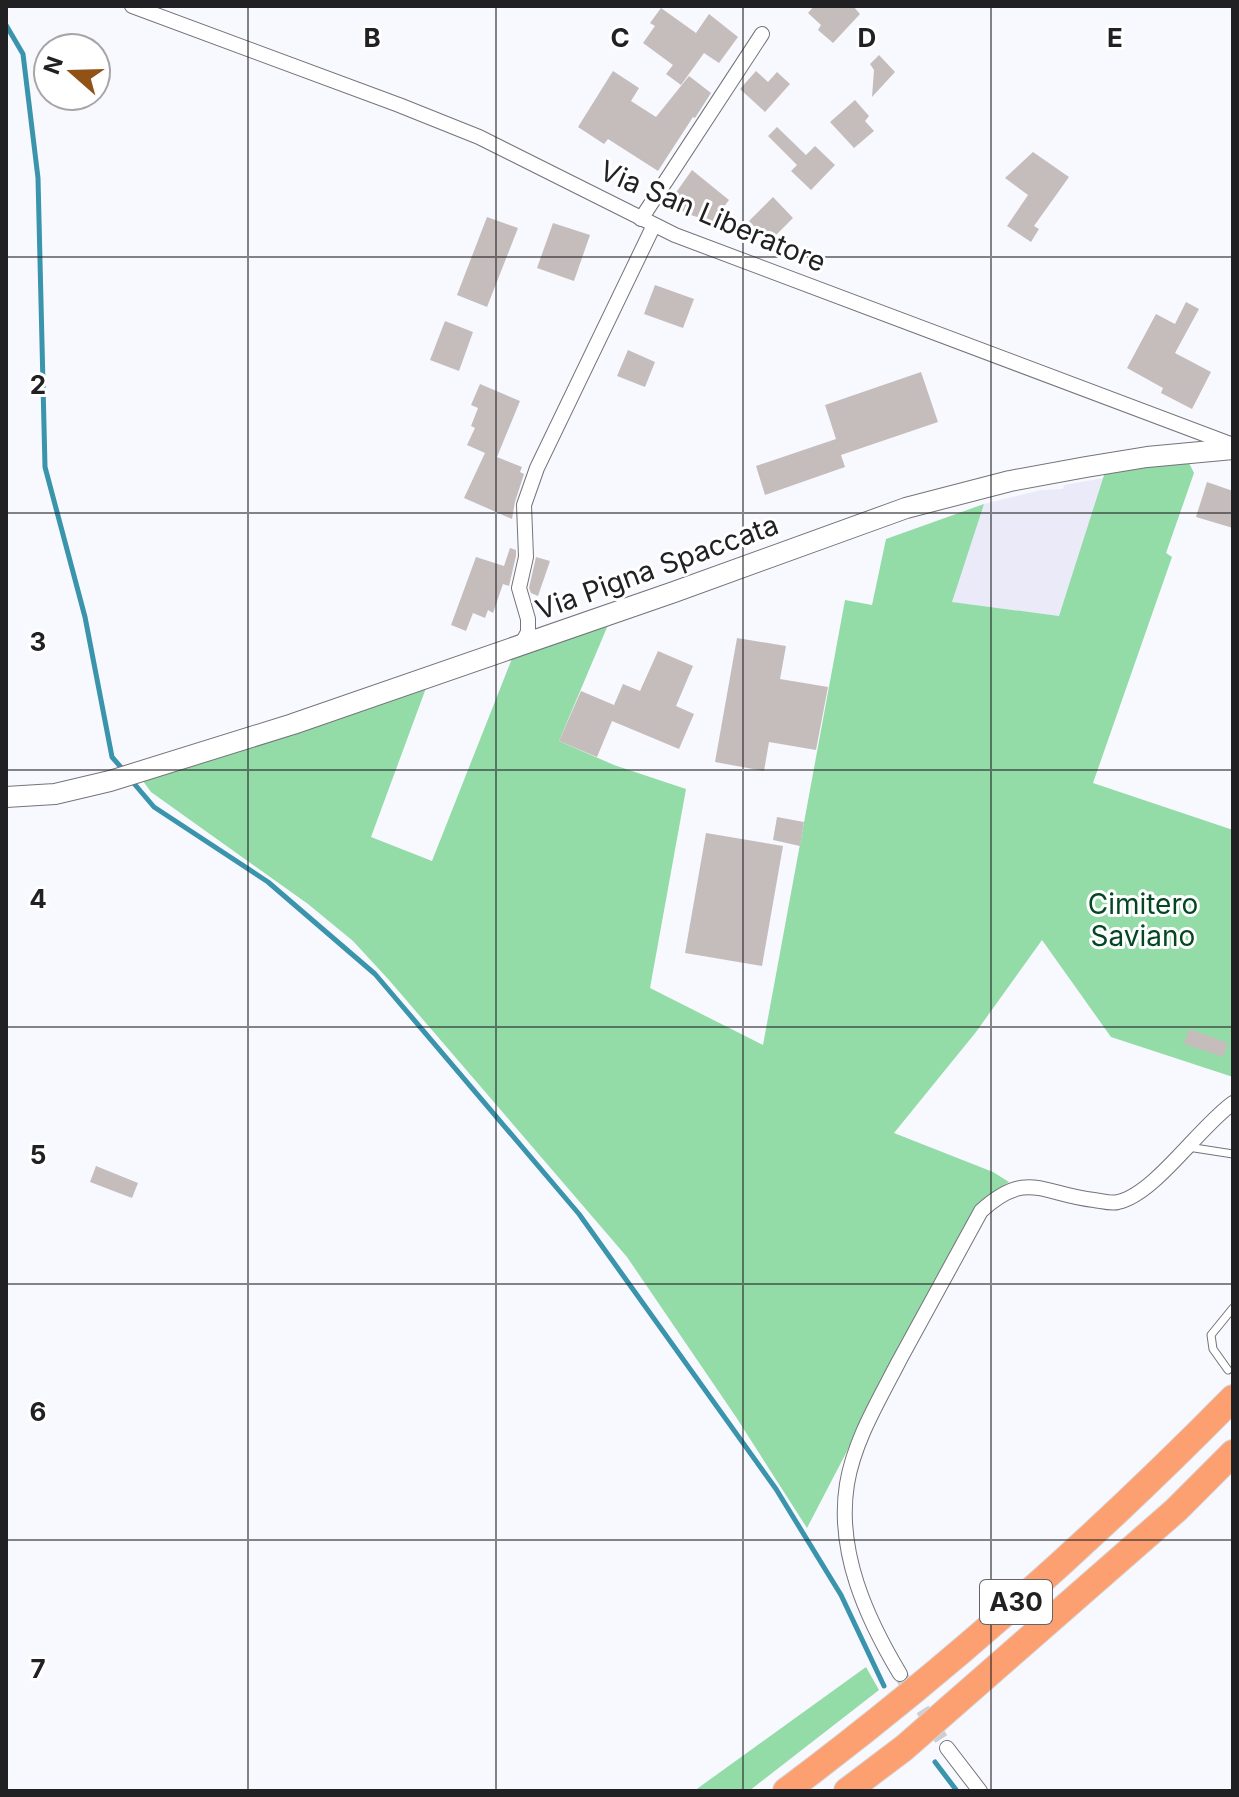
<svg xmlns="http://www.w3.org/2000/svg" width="1239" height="1797" font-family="Inter,sans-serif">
  <rect width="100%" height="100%" fill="#f8f8ff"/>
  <polygon fill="#eaeaf9" points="1104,478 1059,616 951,602 984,504 1041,490 1063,489 1064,485"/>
  <g fill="#93dba7">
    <path d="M1189,463L1194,473L1166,553L1172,557L1093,783L1233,830V1077L1111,1037L1042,940L976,1032L894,1133L993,1172L1009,1182C987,1196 973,1212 960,1234L807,1528L736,1417L627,1257L389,980L353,941L308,904L151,792L143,781L426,688L371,837L432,861L513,656L608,625L559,741L614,765L686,789L650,988L763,1045L845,600L872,605L886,539L984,504L952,602L1059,616L1106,469Z"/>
    <polygon points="866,1667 879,1690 749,1791 694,1791"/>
  </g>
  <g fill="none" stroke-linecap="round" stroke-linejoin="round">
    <g stroke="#3a94ac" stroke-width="5">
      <polyline points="6,25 23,54 38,178 45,467 85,617 112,757 125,772"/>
      <polyline points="131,780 154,807 268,882 375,974 579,1214 776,1489 841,1595 884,1686"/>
      <polyline points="935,1762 957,1791"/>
    </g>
  </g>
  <g fill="#c5bdbc">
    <polygon points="814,6 853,6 860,14 833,43 818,30 821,25 808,13"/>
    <polygon points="661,8 696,33 709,14 738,37 719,63 704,53 681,85 666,74 673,65 643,43 655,26 650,23"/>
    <polygon points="879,55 895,72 872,97 874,70 870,64"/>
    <polygon points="613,71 639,88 631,101 656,117 689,76 711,93 695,118 693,117 658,171 608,139 604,144 578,127"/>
    <polygon points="756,71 768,82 777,72 790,84 765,112 740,89"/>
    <polygon points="855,100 869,116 865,121 874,131 854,148 830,122"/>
    <polygon points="777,127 806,155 815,146 835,165 811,190 791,171 797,165 768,136"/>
    <polygon points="1033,152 1069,177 1034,226 1039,229 1031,242 1007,226 1028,195 1005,178"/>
    <polygon points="692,170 729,200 712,222 685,213 670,201"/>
    <polygon points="773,197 793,218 769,242 749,221"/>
    <polygon points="487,217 518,228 487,307 457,295"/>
    <polygon points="553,223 590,235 574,281 537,268"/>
    <polygon points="655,285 694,299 683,328 644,314"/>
    <polygon points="1186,302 1199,309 1175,353 1211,372 1192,409 1161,393 1163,388 1127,368 1156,314 1175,324"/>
    <polygon points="445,321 473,332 459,371 430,360"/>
    <polygon points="628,350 655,362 645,387 617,376"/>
    <polygon points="921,372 938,422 841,455 845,467 765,495 756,466 836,439 825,405"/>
    <polygon points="480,384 520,401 497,457 522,467 520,472 524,474 515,502 512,519 464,498 485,453 467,445 475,428 471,426 478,408 471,405"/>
    <polygon points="1207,482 1233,491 1233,528 1196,517"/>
    <polygon points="510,548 516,550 516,556 509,586 503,584 493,613 488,610 485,618 473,613 466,631 451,625 476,557 504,566"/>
    <polygon points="536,557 550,561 538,596 531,593 529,588"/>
    <polygon points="737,638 786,646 780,679 828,687 816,750 769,742 764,771 715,762"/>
    <polygon points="658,651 693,666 676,706 694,714 679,749 612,721 597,757 559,741 581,691 614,705 623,684 640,691"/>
    <polygon points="777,817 804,822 800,846 773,840"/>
    <polygon points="706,833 783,846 762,966 685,953"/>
    <polygon points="1189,1029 1228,1043 1223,1057 1184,1044"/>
    <polygon points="96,1166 138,1183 132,1198 90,1182"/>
  </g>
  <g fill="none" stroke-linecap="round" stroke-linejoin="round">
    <polyline stroke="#cdcdd3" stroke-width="14" stroke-dasharray="14 7" stroke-linecap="butt" points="900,1674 947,1748"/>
    <g stroke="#74747a" stroke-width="9">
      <g id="service">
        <polyline points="1188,1147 1233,1154"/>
        <polyline points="1228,1370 1213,1349 1211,1335 1233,1308"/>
      </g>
    </g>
    <g stroke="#74747a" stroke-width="16">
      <g id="minor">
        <polyline points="132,6 399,105 479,137 675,235 1233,445"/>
        <polyline points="641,219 762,34"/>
        <polyline points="521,645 528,632 528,619 519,588 526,557 524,505 537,468 654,225"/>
        <path d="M900,1674C867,1619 836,1552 847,1484C854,1441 879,1400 899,1361C926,1311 954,1261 981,1211C1027,1169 1042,1194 1094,1200C1102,1201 1111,1204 1118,1202C1154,1195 1200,1126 1233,1103"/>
        <polyline points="947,1748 980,1791"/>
      </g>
    </g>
    <g stroke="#74747a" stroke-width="22">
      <polyline id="secondary" points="6,797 55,794 110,781 293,724 674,592 906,508 1010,481 1086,467 1147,457 1233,449"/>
    </g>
    <g stroke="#d7d7d8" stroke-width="28">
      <g id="motorway">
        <path d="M786,1791C945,1672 1094,1539 1233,1398"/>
        <polyline points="847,1791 904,1748 1176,1510 1233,1453"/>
      </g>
    </g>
    <use href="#service" stroke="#fff" stroke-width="7"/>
    <use href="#minor" stroke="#fff" stroke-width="14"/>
    <use href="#secondary" stroke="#fff" stroke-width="20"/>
    <use href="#motorway" stroke="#fca072" stroke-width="26"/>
  </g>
  <path fill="none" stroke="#212124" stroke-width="2" stroke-opacity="0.55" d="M248,6V1791M496,6V1791M743,6V1791M991,6V1791M6,257H1233M6,513H1233M6,770H1233M6,1027H1233M6,1284H1233M6,1540H1233"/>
  <g text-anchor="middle" stroke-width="6" stroke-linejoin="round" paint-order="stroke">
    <rect fill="#fff" stroke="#646466" stroke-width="2" x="980" y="1580" width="72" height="44" rx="6"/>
    <g font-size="26" font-weight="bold" fill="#212124">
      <text x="1016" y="1611">A30</text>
    </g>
    <g font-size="28" fill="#212124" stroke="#fff">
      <text transform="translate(713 216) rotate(23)" y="10">Via San Liberatore</text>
      <text transform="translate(657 567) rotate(-20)" y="10">Via Pigna Spaccata</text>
    </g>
    <g font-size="28" fill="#044823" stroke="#fff">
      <text x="1143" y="914">Cimitero<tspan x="1143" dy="32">Saviano</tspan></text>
    </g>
  </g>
  <g font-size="26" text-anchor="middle" font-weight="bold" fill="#212124" stroke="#fff" stroke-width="6" stroke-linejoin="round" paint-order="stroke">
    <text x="372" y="47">B</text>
    <text x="620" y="47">C</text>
    <text x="867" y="47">D</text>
    <text x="1115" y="47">E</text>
    <text x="38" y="394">2</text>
    <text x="38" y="651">3</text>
    <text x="38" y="908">4</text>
    <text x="38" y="1164">5</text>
    <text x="38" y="1421">6</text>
    <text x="38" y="1678">7</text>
  </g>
  <rect width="1239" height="1797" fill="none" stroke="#212124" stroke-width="16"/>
  <g transform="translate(72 72) rotate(290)"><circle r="38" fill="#ffffff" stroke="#a6a6a7" stroke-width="2"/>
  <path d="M0-6L14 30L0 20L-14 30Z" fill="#915218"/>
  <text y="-12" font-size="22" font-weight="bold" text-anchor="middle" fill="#212124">N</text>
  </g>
</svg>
